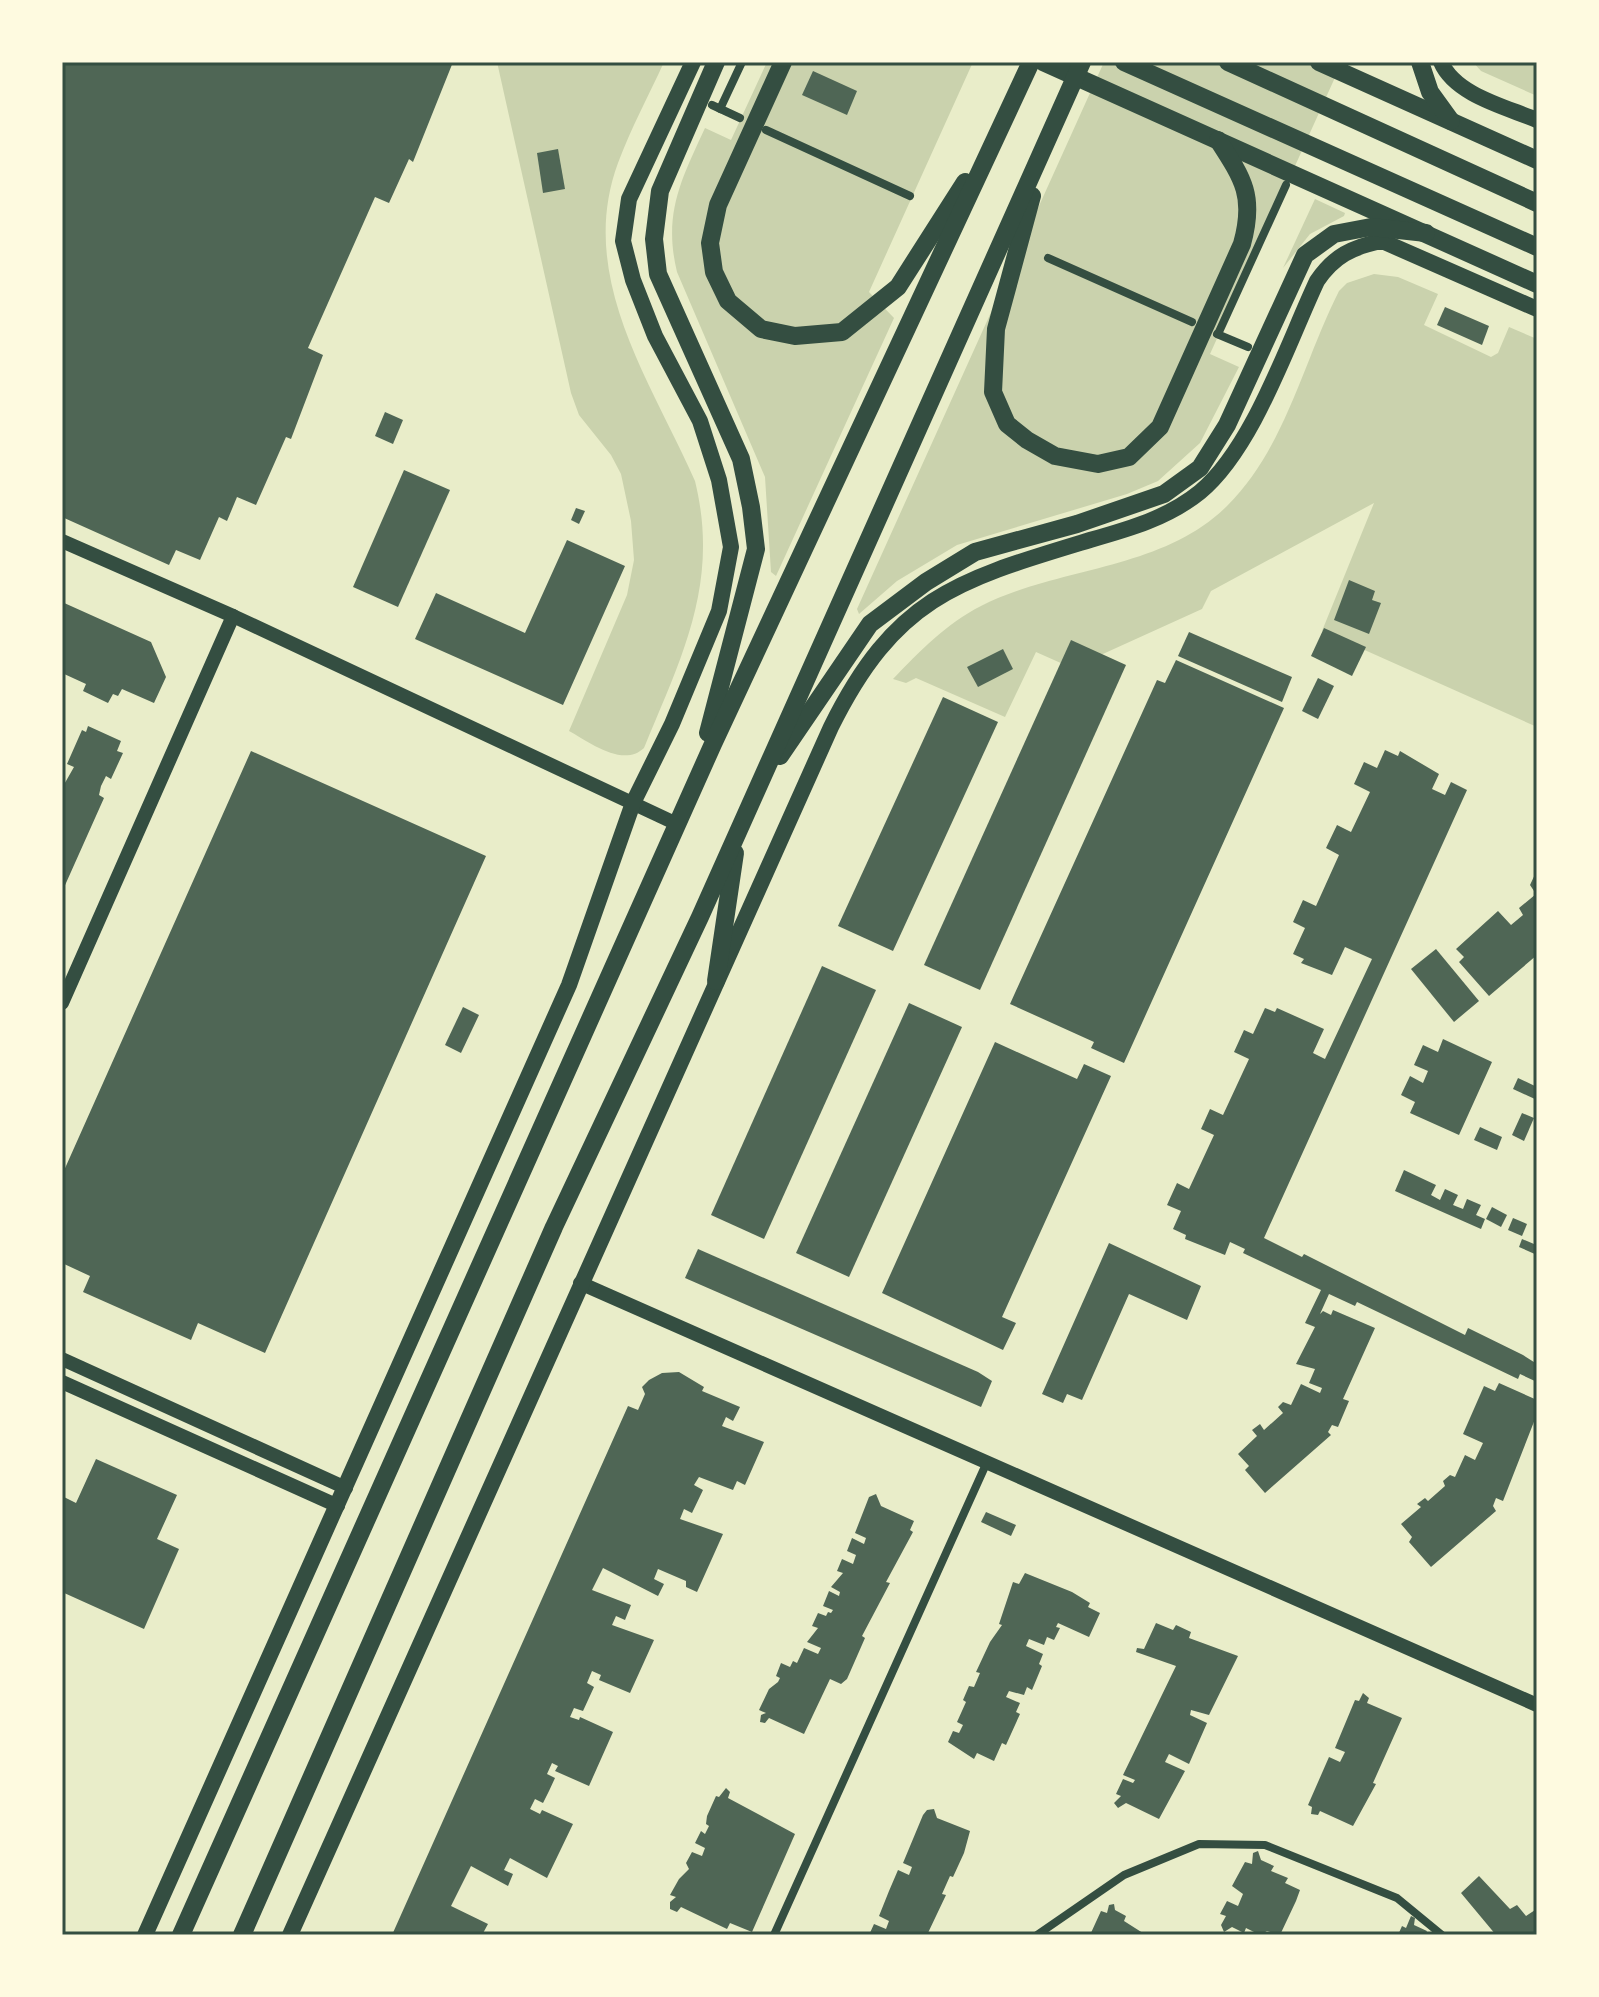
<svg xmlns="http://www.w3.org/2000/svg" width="1599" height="1997" font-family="'Alegreya Sans',sans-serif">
  <rect width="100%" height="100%" fill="#e9edc9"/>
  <g fill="#cad2ad">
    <path d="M497,62H664C649,95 631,128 618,163C576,277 651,381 695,481C720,583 682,656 644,748C623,768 589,742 569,731L627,595L634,560L631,521L621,474L611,455L579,415L571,393Z"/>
    <path d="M767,62H973L869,292L894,318L776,576L771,572L765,477L677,272C663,214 681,180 705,128L731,140Z"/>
    <polygon points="1104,62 1342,62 1210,354 1239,367 1200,443 1158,481 1127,494 957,545 897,581 859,614 857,609"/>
    <polygon points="1473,62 1537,62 1537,96 1481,71"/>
    <polygon points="1315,199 1345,213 1344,216 1310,234 1283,268"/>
    <path d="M1374,274L1398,277L1438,294L1424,325L1491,357L1498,353L1509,327L1537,339V727L1322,631L1374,503L1211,591L1202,609L1072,668L1036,652L1005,717L916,678L906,683L893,679C919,652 947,623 981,606C1060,566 1161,571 1227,506C1285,449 1303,362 1339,291L1347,283Z"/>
  </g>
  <g fill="#4f6655">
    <polygon points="62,62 453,62 413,162 409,159 389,203 375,197 308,348 323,355 291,439 286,437 256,505 237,497 227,521 219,517 200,560 176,550 169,565 62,517"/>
    <polygon points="813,71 857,91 847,115 802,95"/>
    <polygon points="558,149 565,189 543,193 537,153"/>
    <polygon points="1445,307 1489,326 1482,345 1437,325"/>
    <polygon points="385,412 403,420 393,444 375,436"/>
    <polygon points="404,470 450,490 398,607 353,587"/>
    <polygon points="576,508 585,511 579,524 571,520"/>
    <polygon points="567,540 625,566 563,705 415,639 436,593 525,633"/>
    <polygon points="1349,580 1375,591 1372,600 1381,603 1369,634 1334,620"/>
    <polygon points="62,602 151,642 166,677 154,703 122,689 118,696 113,694 108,703 83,691 86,684 62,673"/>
    <polygon points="1324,628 1366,647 1352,676 1311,656"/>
    <polygon points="1189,632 1292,677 1282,702 1178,656"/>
    <polygon points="1071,640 1126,665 980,990 924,965"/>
    <polygon points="1003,649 1013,669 978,687 967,667"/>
    <polygon points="1176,660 1284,708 1124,1063 1091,1048 1094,1042 1010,1004 1157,680 1165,683"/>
    <polygon points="1318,678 1334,686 1318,719 1302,711"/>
    <polygon points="943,697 998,722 893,951 838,926"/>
    <polygon points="88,726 121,741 117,751 123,753 111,779 106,776 101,786 99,795 104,798 62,892 62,788 74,767 67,764 82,730 86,732"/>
    <polygon points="1385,750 1398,756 1400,751 1439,774 1432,789 1445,795 1451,782 1467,790 1264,1238 1302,1257 1304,1254 1465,1335 1468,1328 1523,1355 1537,1364 1537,1382 1520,1374 1518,1379 1357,1302 1355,1306 1329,1294 1320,1314 1323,1311 1331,1315 1333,1310 1375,1328 1343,1399 1349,1401 1338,1427 1332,1425 1328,1432 1331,1435 1265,1493 1245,1470 1249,1466 1238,1454 1257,1436 1252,1430 1260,1424 1264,1430 1283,1413 1278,1407 1283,1402 1291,1405 1301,1384 1320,1393 1322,1388 1309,1383 1315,1369 1296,1364 1315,1327 1305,1323 1321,1290 1243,1253 1245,1249 1230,1242 1225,1255 1185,1239 1186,1235 1173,1229 1181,1211 1167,1205 1177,1183 1189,1189 1214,1135 1201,1129 1210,1109 1223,1115 1249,1059 1234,1052 1244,1030 1253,1034 1265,1008 1275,1012 1277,1008 1324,1029 1313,1053 1325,1059 1372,959 1345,947 1332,975 1301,963 1304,959 1293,954 1305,928 1293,922 1303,900 1316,906 1339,855 1326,848 1337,825 1351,832 1370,792 1354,784 1364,762 1377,768"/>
    <polygon points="251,751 486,856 265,1353 198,1323 191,1340 83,1292 90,1276 62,1263 62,1175"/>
    <polygon points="1537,870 1537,955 1489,996 1459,962 1464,957 1456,949 1498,911 1511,925 1523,915 1519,908 1536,894 1530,885"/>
    <polygon points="1436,949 1479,1001 1454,1022 1411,969"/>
    <polygon points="822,966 876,990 764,1239 711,1215"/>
    <polygon points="909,1003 962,1027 849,1277 796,1253"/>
    <polygon points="463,1007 479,1015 461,1053 445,1045"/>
    <polygon points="1443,1039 1492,1062 1459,1135 1410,1113 1415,1102 1401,1095 1410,1076 1423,1083 1428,1071 1414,1065 1423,1045 1438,1052"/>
    <polygon points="995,1042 1077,1079 1084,1064 1111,1076 1002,1317 1016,1323 1003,1350 882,1293"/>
    <polygon points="1518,1078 1537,1087 1537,1100 1513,1089"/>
    <polygon points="1522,1113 1534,1118 1524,1141 1512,1135"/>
    <polygon points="1480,1127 1502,1137 1497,1150 1474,1140"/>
    <polygon points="1404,1170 1436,1185 1431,1195 1440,1200 1445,1189 1458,1195 1453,1205 1463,1209 1467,1199 1481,1205 1476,1215 1485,1219 1481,1229 1395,1191"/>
    <polygon points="1492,1207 1507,1215 1501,1227 1486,1219"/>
    <polygon points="1513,1218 1527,1224 1522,1236 1508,1230"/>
    <polygon points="1537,1237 1537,1255 1519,1247 1522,1239 1534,1244"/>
    <polygon points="1109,1243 1201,1286 1187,1320 1129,1294 1082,1400 1067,1394 1063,1403 1042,1394"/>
    <polygon points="698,1249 978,1372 992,1381 981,1407 685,1278"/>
    <polygon points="679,1372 704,1387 702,1391 740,1407 733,1421 726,1417 722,1426 764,1442 745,1485 737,1481 733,1490 699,1477 694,1485 703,1490 692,1513 684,1509 680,1519 723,1534 697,1592 686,1587 686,1581 658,1569 654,1579 664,1584 658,1596 603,1568 592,1590 631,1605 625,1620 616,1616 612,1625 654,1640 630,1693 599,1680 601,1675 592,1671 587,1683 594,1687 583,1711 574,1708 570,1717 579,1720 580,1717 613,1732 589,1786 555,1771 558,1766 552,1763 547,1774 555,1778 549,1791 543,1803 535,1799 530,1809 540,1814 542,1810 573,1824 547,1878 510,1858 504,1870 513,1874 508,1886 471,1866 451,1906 488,1924 482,1935 392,1935 628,1406 638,1410 645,1394 642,1387 649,1380 662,1373"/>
    <polygon points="1499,1383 1537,1400 1537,1414 1503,1501 1496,1498 1493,1506 1496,1511 1431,1567 1409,1542 1412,1537 1401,1524 1421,1507 1417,1504 1425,1498 1428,1501 1445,1486 1443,1481 1450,1475 1455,1477 1465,1455 1475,1460 1483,1443 1463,1434 1484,1386 1495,1391"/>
    <polygon points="96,1459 177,1495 157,1539 179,1549 144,1629 62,1592 62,1496 76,1503"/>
    <polygon points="876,1494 881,1506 914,1521 910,1530 913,1532 886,1582 890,1583 862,1636 865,1638 847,1679 841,1684 830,1679 804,1734 769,1718 765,1723 760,1722 761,1715 766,1713 759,1710 769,1689 778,1682 780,1678 776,1676 781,1663 790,1667 793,1661 797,1663 804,1648 818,1654 821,1648 807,1642 818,1628 812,1626 818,1613 826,1616 828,1612 831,1613 833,1610 823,1606 829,1591 839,1596 840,1592 831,1587 843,1573 837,1571 842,1559 853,1564 856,1555 847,1551 852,1538 864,1544 866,1538 855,1533 869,1497"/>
    <polygon points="986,1512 1016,1525 1011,1536 981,1522"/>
    <polygon points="1025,1573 1072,1592 1090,1603 1088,1607 1100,1613 1089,1637 1058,1623 1056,1627 1060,1628 1054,1640 1047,1637 1044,1645 1029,1639 1026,1646 1043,1654 1039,1664 1042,1666 1032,1690 1027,1687 1024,1695 1009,1691 1006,1697 1020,1703 1016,1712 1020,1714 1006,1745 1002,1743 994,1761 977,1753 974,1759 948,1742 953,1731 959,1733 963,1725 957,1722 966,1702 963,1700 969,1686 974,1687 980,1673 976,1672 990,1642 1002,1625 999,1624 1013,1582 1019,1584"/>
    <polygon points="1156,1623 1173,1630 1176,1625 1191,1632 1189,1638 1238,1656 1209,1715 1191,1710 1190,1715 1207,1723 1189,1764 1169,1754 1165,1762 1185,1771 1159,1819 1126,1803 1118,1808 1114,1803 1121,1796 1116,1794 1123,1779 1133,1783 1135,1780 1123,1775 1176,1666 1136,1652 1137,1648 1144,1649"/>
    <polygon points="1363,1693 1369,1698 1367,1703 1402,1718 1373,1783 1376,1784 1353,1826 1320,1811 1318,1815 1311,1814 1312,1807 1308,1805 1329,1757 1340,1762 1345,1752 1335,1748 1355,1700 1359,1701"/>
    <polygon points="726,1788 730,1792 728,1798 795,1834 752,1932 730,1923 727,1929 681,1907 677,1912 670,1909 670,1902 676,1897 670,1895 679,1879 689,1869 686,1863 692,1852 702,1856 705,1848 695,1843 701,1831 705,1834 709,1826 706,1824 707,1816 716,1796 719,1797"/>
    <polygon points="934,1809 937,1818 970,1831 964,1853 953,1877 950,1876 942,1894 946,1895 927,1935 869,1935 874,1924 886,1929 889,1921 879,1916 889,1891 898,1870 909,1875 912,1867 903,1863 923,1815 927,1810"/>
    <polygon points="1258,1851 1261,1860 1274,1866 1271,1871 1288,1878 1285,1883 1300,1890 1296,1901 1280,1935 1267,1931 1260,1935 1246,1928 1244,1933 1232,1927 1224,1932 1221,1925 1226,1916 1220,1914 1227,1901 1238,1906 1243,1894 1232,1886 1245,1862 1252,1864 1253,1853"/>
    <polygon points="1479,1876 1510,1909 1517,1905 1526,1916 1535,1910 1537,1935 1496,1935 1461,1893"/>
    <polygon points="1114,1904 1115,1910 1126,1916 1124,1921 1146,1935 1090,1935 1101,1911 1107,1913 1109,1905"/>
    <polygon points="1411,1916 1415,1918 1414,1925 1427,1931 1425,1935 1398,1935 1402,1926 1406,1928"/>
  </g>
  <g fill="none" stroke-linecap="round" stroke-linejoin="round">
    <g stroke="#344e41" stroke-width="8">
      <polyline points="712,105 740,118"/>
      <polyline points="720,109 742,62"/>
      <polyline points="766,130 910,196"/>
      <polyline points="1048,258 1192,322"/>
      <polyline points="1217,334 1248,347"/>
      <polyline points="1218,334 1286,185"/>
      <polyline points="774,1935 987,1462"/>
      <polyline points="1037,1935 1124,1875 1199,1844 1265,1845 1397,1898 1442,1935"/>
    </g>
    <g stroke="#344e41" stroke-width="14">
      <polyline points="62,541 233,616 677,824"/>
      <polyline points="62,1003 233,616"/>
      <polyline points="580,1283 1537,1705"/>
      <polyline points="62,1359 346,1488"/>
      <polyline points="62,1382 338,1506"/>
    </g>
    <g stroke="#344e41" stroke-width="16">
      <path d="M1441,62C1455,95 1506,107 1537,120"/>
      <polyline points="145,1935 569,985 633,803 672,724 719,611 731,547 719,480 700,421 655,336 633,280 623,241 629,199 693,62"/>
      <path d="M290,1935L831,727C896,596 958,580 1090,540C1129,529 1168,518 1200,492C1253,448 1287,345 1317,281C1334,256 1352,247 1382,241L1537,309"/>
    </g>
    <g stroke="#344e41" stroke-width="18">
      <polyline points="1043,62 1537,284"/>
      <polyline points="1124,62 1537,247"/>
      <polyline points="1228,62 1537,203"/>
      <polyline points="1319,62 1537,160"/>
    </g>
    <g stroke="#344e41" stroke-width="18">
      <polyline points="783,62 718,205 710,243 714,272 728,301 761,329 795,336 842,332 898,287 965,182"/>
      <polyline points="1420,62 1430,92 1451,121"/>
      <path d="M1032,196L996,329L993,392L1007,424L1027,440L1055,456L1098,464L1129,457L1160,427L1242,244C1255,197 1244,180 1218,140"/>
      <polyline points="708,733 756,549 751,507 741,459 658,274 654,239 660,191 716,62"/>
      <polyline points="780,756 870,624 926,582 975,552 1077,524 1164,494 1200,468 1227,425 1305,255 1334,234 1371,227 1426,233"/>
      <polyline points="716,981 735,853"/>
      <polyline points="181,1935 713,744 1031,62"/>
      <polyline points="242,1935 554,1227 700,917 1082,62"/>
    </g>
  </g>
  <rect width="1599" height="1997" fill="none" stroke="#fefae0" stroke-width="128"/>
  <rect x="64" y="64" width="1471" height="1869" fill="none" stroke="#344e41" stroke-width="3"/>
</svg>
